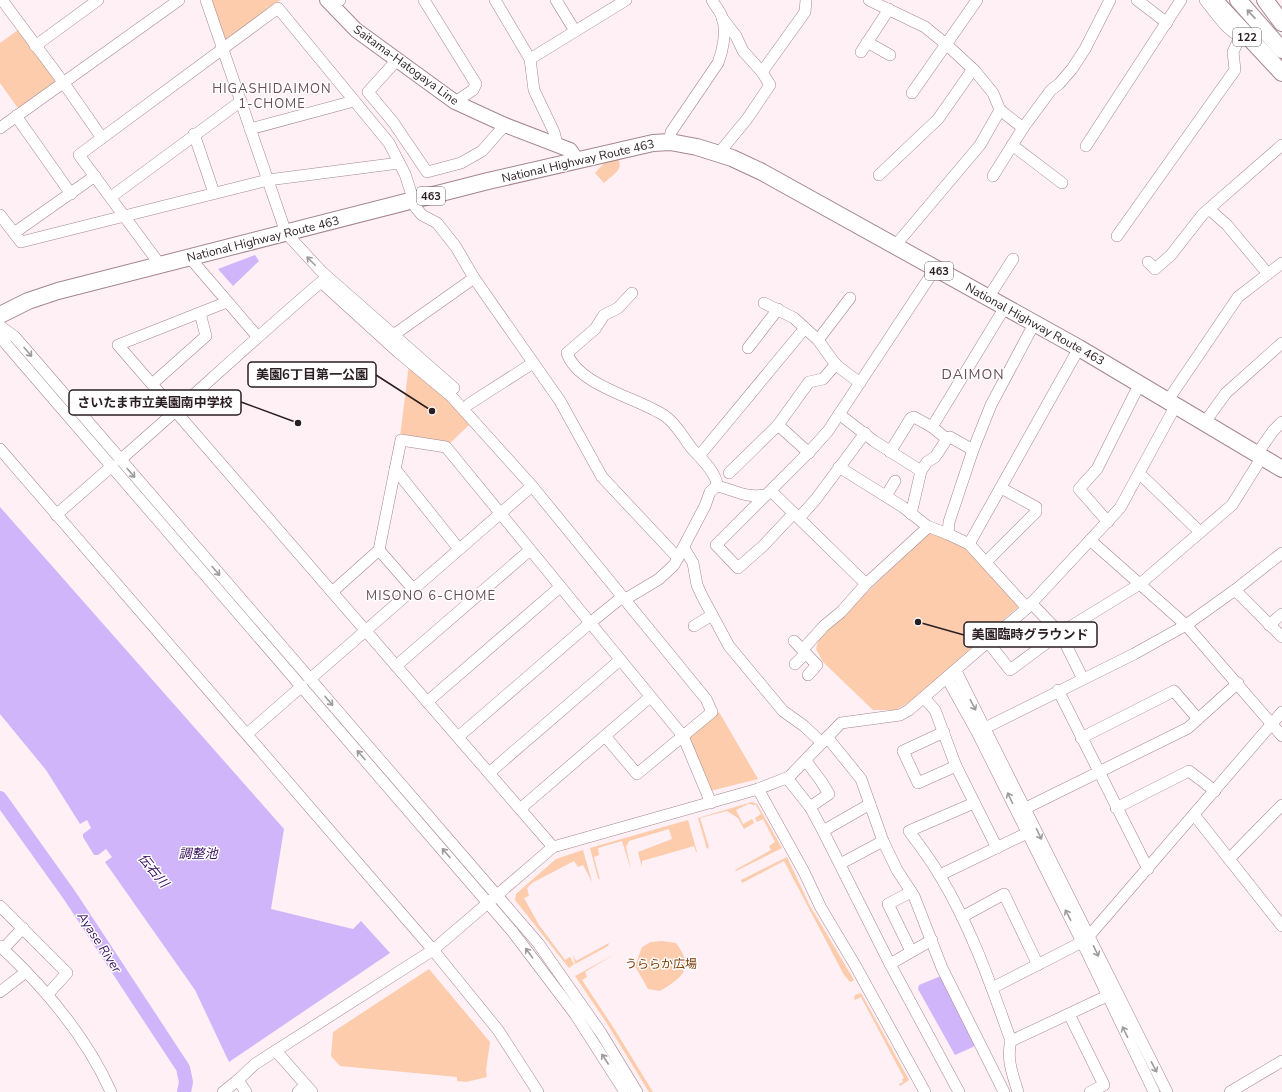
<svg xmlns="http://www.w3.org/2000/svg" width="1282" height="1092" font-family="'Nunito Sans','Noto Sans JP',sans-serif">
  <rect width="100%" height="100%" fill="#fef0f4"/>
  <g fill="#fcccac">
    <polygon points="212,0 280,0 278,2 279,4 228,40 225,40"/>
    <polygon points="18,30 55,79 54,83 21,107 17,107 0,83 0,43"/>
    <path d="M618,158C624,171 613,174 604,183L595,173L607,160Z"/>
    <polygon points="409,364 450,398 471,423 448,445 400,437"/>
    <polygon points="930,532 967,549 1019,606 910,702 895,710 873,710 823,662 816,649 819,638"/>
    <polygon points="719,712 758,779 710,791 686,737"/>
    <polygon points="752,802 757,804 782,848 736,871 735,870 771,850 769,846 775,842 763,819 757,822 755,818 761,814 756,805 748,804 736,810 743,824 752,819 754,823 744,829 738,818 727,811 700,818 709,847 707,849 698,818"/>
    <polygon points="688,820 697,852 696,852 694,846 642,861 642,867 638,852 672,839 669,829 629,841 626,847 631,870 622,841 598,848 599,855 594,857 600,880 598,878 590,848"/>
    <polygon points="583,850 592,882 583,865 578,867 574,861 532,883 527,888 529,896 524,898 539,925 565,960 570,957 574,964 569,968 515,900 516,894 556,859"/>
    <polygon points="787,857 809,904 854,980 850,982 844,975 784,861 742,883 741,880"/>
    <path d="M662,941L676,943C695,968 683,977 660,991L648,989L635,966L642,947L651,942Z"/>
    <polygon points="609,943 608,946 575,964 573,955 576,961"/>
    <polygon points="615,954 585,972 587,977 582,980 615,1030 653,1092 649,1092 606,1022 575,976"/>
    <polygon points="429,969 490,1042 486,1070 487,1077 466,1082 457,1081 457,1077 340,1066 331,1056 333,1032"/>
    <polygon points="861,993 909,1080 900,1086 899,1084 903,1082 902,1079 904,1078 861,997 855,1000 854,999 855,995"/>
  </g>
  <g fill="#d0b5fa">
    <polygon points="255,255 259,261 233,286 218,269"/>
    <polygon points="0,507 284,829 271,909 353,929 361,921 390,953 229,1062 195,990 105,862 112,857 106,849 98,855 94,855 83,837 83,834 91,828 87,820 80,824 46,770 0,714"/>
    <polygon points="941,976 975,1044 973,1047 955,1055 918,989 919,985"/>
  </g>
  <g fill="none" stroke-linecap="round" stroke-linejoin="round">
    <polyline stroke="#d0b5fa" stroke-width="14" points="0,798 70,896 183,1068 186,1082 184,1092"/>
    <g stroke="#a5868f" stroke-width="12">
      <g id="minor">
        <polyline points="2,0 63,82 102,138"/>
        <polyline points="206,0 286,233 322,272 454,388"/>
        <polyline points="424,0 476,84 473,90 455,102"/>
        <polyline points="495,0 530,59 534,90 554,132 557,144"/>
        <polyline points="556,0 575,31"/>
        <polyline points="869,0 925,27 947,45 975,71 993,93 1000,110 980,145 894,247"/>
        <polyline points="1137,0 1167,23"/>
        <path d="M1205,0C1213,10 1231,37 1244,37"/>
        <polyline points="331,5 340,0"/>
        <polyline points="867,42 890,55"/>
        <polyline points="35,46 98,0"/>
        <polyline points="861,52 889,9"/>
        <polyline points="530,59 626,0"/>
        <polyline points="397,60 368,92 393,122 427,172 461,163 482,151 505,125"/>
        <polyline points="762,72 805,12 806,0"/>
        <polyline points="912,93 977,0"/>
        <polyline points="1000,110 1023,128"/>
        <polyline points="16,116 71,194"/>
        <polyline points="0,128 179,0"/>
        <polyline points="250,129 354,101"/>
        <polyline points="194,134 214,193"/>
        <path d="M670,142L671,132L718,63C723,50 727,31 722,17C720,11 715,6 712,0"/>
        <polyline points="1012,145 1062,183"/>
        <polyline points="1086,146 1181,0"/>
        <polyline points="719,153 747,119 770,85 762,72 743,51 736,36 722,18"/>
        <polyline points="879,175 938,119 973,69"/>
        <polyline points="993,176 1023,128 1051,90 1059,84 1072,69 1085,49 1110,0"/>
        <polyline points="111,197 241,101"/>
        <polyline points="1209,209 1227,225 1268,274"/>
        <polyline points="0,215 21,242 268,180 399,163"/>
        <polyline points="14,233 95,176"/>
        <polyline points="1117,236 1235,70 1233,52 1240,37"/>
        <polyline points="190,258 257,336"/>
        <polyline points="1148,262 1155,269 1171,255 1203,214 1282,145"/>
        <polyline points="161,266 79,155 278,8 389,143 405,174 416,208 422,215 437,223 456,247 474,278 560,401 602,477 678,558"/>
        <path d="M632,293L618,308L604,315L595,329L567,353C578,386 639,398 665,416C678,425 684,440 694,451C703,460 717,474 717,486"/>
        <polyline points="988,298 1013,259"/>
        <polyline points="227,302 118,345 553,847"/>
        <polyline points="764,303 794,318 818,340 836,365 860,383"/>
        <polyline points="0,326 15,337 538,943 601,1033 637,1092"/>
        <polyline points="0,335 6,344 512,931 575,1014 625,1092"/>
        <polyline points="392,336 474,278"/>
        <polyline points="818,340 850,298"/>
        <polyline points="748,348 778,309"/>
        <polyline points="152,384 206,336 200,313"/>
        <polyline points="1168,400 1238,297 1282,263"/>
        <polyline points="469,404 533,363"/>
        <polyline points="839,414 874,441 921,471"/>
        <polyline points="1205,422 1226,393 1282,343"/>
        <polyline points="778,425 809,453"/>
        <polyline points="932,427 1005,307"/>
        <polyline points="0,449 433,950 498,1030 538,1092"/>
        <polyline points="890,452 911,418 914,417 932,427 947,439"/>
        <polyline points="1257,454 1273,431 1282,422"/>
        <polyline points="699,456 805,328"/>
        <path d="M120,460C188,401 253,340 321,282L399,353L451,396L532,486L706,699L712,712L637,774L605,736"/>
        <polyline points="395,469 459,549"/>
        <polyline points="729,473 778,425 809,382 823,379 836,364"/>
        <polyline points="1140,474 1200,532"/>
        <polyline points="771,491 866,584"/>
        <polyline points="886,496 895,481"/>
        <polyline points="794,513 763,546 738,568 716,545 811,450 828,431 935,269"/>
        <polyline points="911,514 921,471 927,462 935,457 947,439 950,437 973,450"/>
        <polyline points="56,515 112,466"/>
        <polyline points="799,518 816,499 865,433"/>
        <polyline points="1108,522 1079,489 1097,469 1140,383"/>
        <polyline points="927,526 948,534"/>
        <polyline points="1090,540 1186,625 1282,736"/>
        <polyline points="969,544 1079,348"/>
        <polyline points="684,548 693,563 697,585 702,596 729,646 783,711 804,726 822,743"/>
        <polyline points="379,550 413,589"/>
        <polyline points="986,562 1036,512 1036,507 1001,488"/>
        <polyline points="1235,590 1282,637"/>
        <polyline points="332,592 379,550 401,440 446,447 683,736 711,803"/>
        <path d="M629,597L659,579L674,565L705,506L710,492L717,486C737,491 745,498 766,495"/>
        <polyline points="1031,603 1060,633 1083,679"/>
        <polyline points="1027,608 969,544 948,534 949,522 973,450 991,405 1034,324"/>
        <polyline points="1269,625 1282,614"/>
        <polyline points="694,626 712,615"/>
        <polyline points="794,641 817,665 808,675"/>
        <polyline points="988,642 1010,670 1060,633 1140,584 1232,505 1262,457"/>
        <polyline points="795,664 803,656 805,647 824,626 841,612 866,584 926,529 927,526 903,507 839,467"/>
        <polyline points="396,666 530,550"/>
        <polyline points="956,671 1167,1092"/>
        <polyline points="947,678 977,732 1082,942 1154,1092"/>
        <polyline points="310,679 532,486"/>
        <polyline points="1058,690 1148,869"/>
        <polyline points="924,698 935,710 956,766 997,848"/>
        <polyline points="427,702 560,587"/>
        <polyline points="979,731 1134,654 1186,625 1235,590 1282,553"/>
        <polyline points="944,732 903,751 918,783 956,766"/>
        <polyline points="247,734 302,686"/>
        <polyline points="458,737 590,623 621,598"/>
        <polyline points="827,737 861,779 883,841 897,870 914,896 942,968 1004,1092"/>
        <polyline points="1081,738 1174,691 1198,719"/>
        <polyline points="806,761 821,781 829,794 810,807"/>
        <polyline points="489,773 620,660"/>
        <polyline points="787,778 810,807 823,831 890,964 959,1092"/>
        <polyline points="758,789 804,872 821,908 855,965 925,1092"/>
        <path d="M974,803L909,831C919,845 931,860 940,876C971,927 991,985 1011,1041C1006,1058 1013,1076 1018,1092"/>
        <polyline points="1026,808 1188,728 1238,683"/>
        <polyline points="1116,808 1189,771 1215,791"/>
        <polyline points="520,809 650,697"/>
        <polyline points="1195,816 1282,926"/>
        <polyline points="823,831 870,804"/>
        <polyline points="1229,859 1282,805"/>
        <polyline points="840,864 883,841"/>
        <polyline points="940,875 1027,833"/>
        <polyline points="911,892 888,904 911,951"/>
        <polyline points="0,906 67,973 48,994"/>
        <polyline points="962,917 1004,894 1038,965"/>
        <path d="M0,946C45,988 86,1036 111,1092"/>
        <polyline points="3,949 23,928"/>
        <polyline points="890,964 932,940"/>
        <polyline points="992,988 1082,942 1089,936 1282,712"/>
        <polyline points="0,992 26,972"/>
        <polyline points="1069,1014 1104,1085 1090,1092"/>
        <polyline points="1011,1041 1107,996"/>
        <polyline points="276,1051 312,1092"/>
        <polyline points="223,1092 238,1080"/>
        <polyline points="246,1092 238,1080 255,1064 433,950 553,847 758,789 789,777 841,723 900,715 909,710 1027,608 1120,508 1176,405"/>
        <polyline points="298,1092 306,1085"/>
        <polyline points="1230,1092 1282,1061"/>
      </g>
    </g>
    <g stroke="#a5868f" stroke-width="16">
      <polyline id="major" points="327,0 356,30 455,102 505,125 570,150 577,160"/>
    </g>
    <g stroke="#a5868f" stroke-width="18">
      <g id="highway">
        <polyline points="1214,0 1282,73"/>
        <polyline points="1238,0 1282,50"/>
        <polyline points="1265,0 1282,23"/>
        <polyline points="0,315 28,301 58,291 488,181 653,143 670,142 697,147 732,158 762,172 1079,348 1282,469"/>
      </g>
    </g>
    <use href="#minor" stroke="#fff" stroke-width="11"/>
    <use href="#major" stroke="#fff" stroke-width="14"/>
    <use href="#highway" stroke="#fff" stroke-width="16"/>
  </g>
  <defs><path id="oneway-shaft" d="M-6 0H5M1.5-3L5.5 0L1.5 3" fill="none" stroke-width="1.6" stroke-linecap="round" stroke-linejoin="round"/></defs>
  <g stroke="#9f9a9c">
    <use href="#oneway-shaft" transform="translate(1251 14) rotate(-133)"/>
    <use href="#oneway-shaft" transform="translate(311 261) rotate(-135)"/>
    <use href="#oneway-shaft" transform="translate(28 352) rotate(49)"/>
    <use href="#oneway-shaft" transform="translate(131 473) rotate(49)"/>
    <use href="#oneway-shaft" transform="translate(216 571) rotate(49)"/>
    <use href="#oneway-shaft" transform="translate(329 701) rotate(49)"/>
    <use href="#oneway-shaft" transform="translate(973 705) rotate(63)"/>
    <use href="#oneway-shaft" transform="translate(361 755) rotate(-131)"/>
    <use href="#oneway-shaft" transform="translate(1010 798) rotate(-116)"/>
    <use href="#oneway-shaft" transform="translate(1039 834) rotate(64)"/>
    <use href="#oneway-shaft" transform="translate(446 853) rotate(-131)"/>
    <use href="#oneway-shaft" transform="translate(1068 915) rotate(-117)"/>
    <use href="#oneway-shaft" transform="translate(1096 951) rotate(64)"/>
    <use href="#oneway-shaft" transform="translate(529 953) rotate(-127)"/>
    <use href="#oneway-shaft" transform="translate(1125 1032) rotate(-116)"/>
    <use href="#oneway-shaft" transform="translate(605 1059) rotate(-123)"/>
    <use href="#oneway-shaft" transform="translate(1154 1067) rotate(63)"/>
  </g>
  <g text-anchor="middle" stroke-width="3" stroke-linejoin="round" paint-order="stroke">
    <g fill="#fff" stroke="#6a6264" stroke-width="1">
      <rect x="1233" y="28" width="28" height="18" rx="3"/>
      <rect x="417" y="187" width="28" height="18" rx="3"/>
      <rect x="925" y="262" width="28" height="18" rx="3"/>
    </g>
    <g font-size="11" font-weight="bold" fill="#2a1e22">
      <text x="1247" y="41">122</text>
      <text x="431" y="200">463</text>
      <text x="939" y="275">463</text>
    </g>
    <g font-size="12" fill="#2a1e22" stroke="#fff">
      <text transform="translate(406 65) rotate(36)" y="4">Saitama-Hatogaya Line</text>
      <text transform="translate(578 161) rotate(-13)" y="4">National Highway Route 463</text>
      <text transform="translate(263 239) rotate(-14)" y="4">National Highway Route 463</text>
      <text transform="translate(1035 324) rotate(29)" y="4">National Highway Route 463</text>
    </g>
    <g font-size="12" fill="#7b3e08" stroke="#fff">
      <text x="661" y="968">うららか広場</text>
    </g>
    <g font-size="13" letter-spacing="1" fill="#684d56" stroke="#fff">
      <text x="272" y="93">HIGASHIDAIMON<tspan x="272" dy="15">1-CHOME</tspan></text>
      <text x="431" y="600">MISONO 6-CHOME</text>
    </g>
    <g font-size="13" font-style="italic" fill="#39105f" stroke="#fff">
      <text x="198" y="858">調整池</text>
      <text transform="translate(154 870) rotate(51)" y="5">伝右川</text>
      <text transform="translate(100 942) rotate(57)" y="5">Ayase River</text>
    </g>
    <g font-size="14" letter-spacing="1" fill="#684d56" stroke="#fff">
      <text x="973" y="379">DAIMON</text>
    </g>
  </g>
  <path fill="none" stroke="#2a1e22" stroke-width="1.5" d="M432 411L376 375M298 423L241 402M918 622L964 635"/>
  <g fill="#2a1e22" stroke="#fff" stroke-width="1.5">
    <circle cx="432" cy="411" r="4"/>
    <circle cx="298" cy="423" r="4"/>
    <circle cx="918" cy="622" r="4"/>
  </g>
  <g fill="#fff" stroke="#2a1e22" stroke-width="1.5">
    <rect x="248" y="362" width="128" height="25" rx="4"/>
    <rect x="69" y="390" width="172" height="25" rx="4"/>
    <rect x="964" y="622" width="133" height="25" rx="4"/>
  </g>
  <g font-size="13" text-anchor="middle" font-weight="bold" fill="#2a1e22">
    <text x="312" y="379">美園6丁目第一公園</text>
    <text x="155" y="407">さいたま市立美園南中学校</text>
    <text x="1030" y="639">美園臨時グラウンド</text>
  </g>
</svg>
